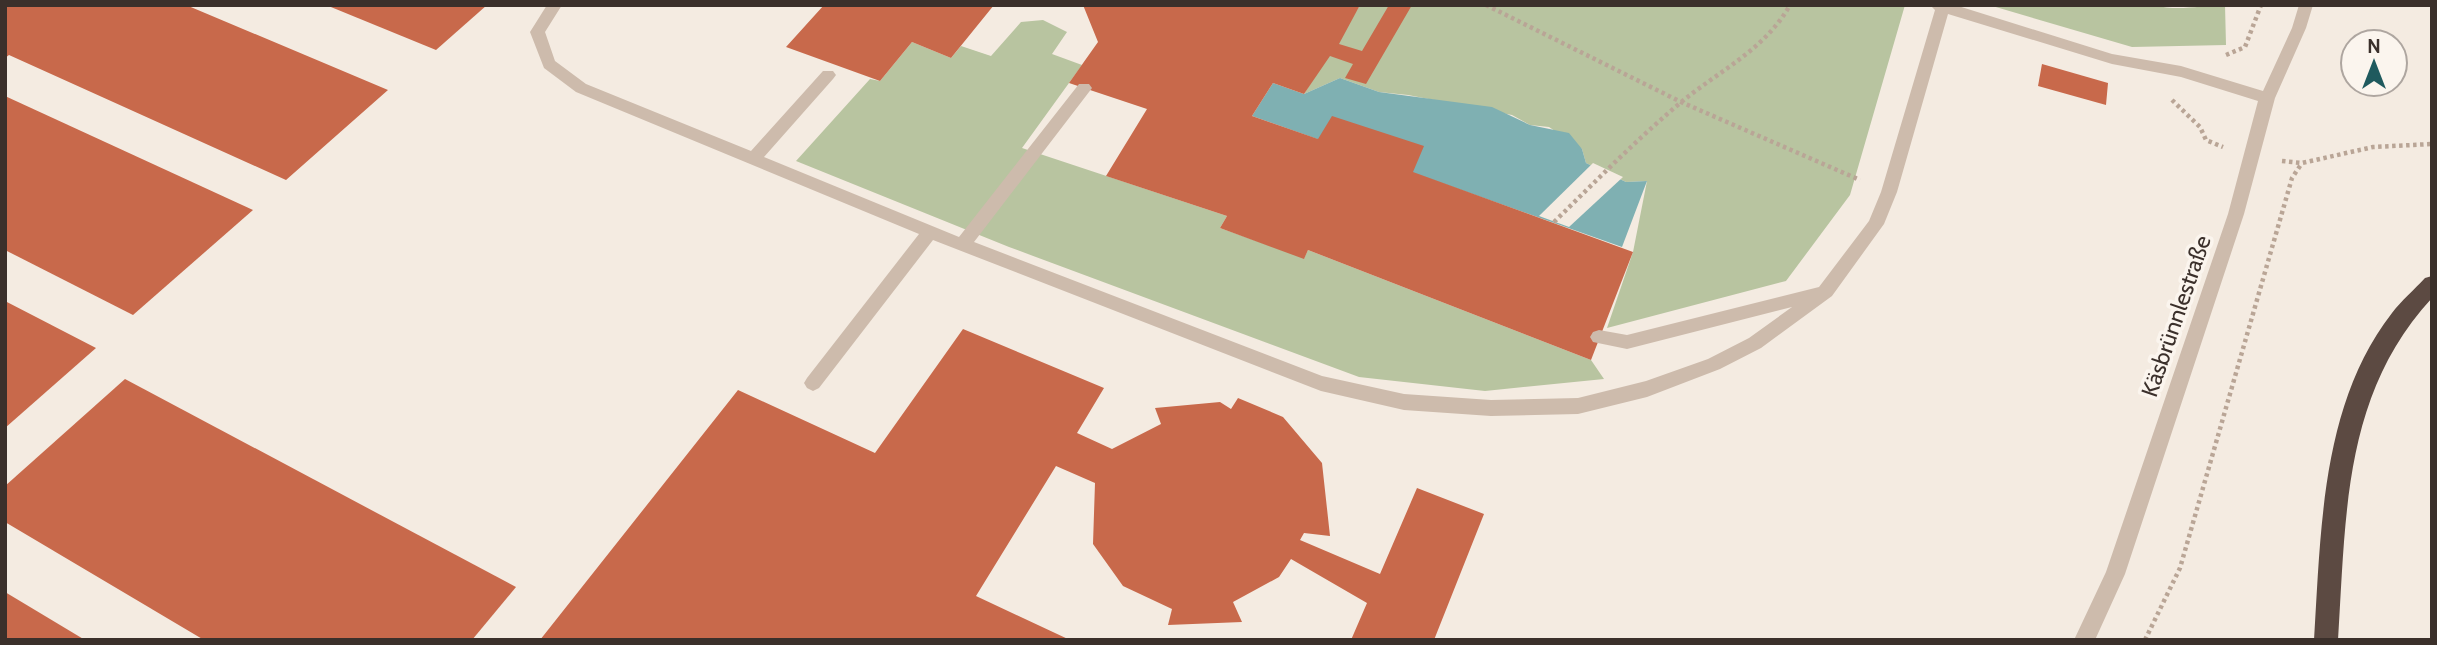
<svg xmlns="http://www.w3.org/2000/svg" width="2437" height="645" font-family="Cabin,sans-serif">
  <rect width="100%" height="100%" fill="#f4ebe1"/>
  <g fill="#b8c4a0">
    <polygon points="1360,5 1905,5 1850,195 1786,281 1607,328 1633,252 1647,181 1626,182 1586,163 1582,149 1549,127 1530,125 1512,115 1408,95 1379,92 1340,78 1304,94"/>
    <path d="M1989,5H2155C2178,12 2200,5 2225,5L2226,45L2132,47Z"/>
    <polygon points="1043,20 1067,32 1052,54 1082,65 1022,148 1227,216 1220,228 1304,258 1308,250 1591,360 1604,379 1485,391 1359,377 1009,247 796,161 870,79 880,81 912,42 951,58 961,46 991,56 1021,22"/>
  </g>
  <polygon fill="#7fb0b2" points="1340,78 1379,92 1492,107 1530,125 1569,133 1582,149 1586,163 1626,182 1647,181 1622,247 1252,116 1273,83 1304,94"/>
  <polygon fill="#f4ebe1" points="1593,163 1623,177 1569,227 1539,216"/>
  <g fill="#c8694b">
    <polygon points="5,5 186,5 388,90 286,180 9,55 5,58"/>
    <polygon points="326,5 487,5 436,50"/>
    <polygon points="824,5 994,5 951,58 912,42 880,81 786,47"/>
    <polygon points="1083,5 1360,5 1339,44 1362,51 1389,5 1412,5 1366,84 1345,78 1353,64 1330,56 1304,94 1273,83 1252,116 1318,139 1332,116 1424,146 1413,172 1633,252 1591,360 1308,250 1304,259 1220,228 1227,216 1106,176 1147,109 1069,83 1098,42"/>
    <polygon points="2042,64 2108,83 2106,105 2038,86"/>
    <polygon points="5,96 253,210 133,315 5,250"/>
    <polygon points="5,301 96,348 5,428"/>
    <polygon points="963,329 1104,388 1077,433 1112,449 1161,424 1155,408 1220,402 1231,409 1238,398 1283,417 1322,463 1330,536 1304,533 1300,540 1380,574 1417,488 1484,514 1434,640 1351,640 1367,603 1291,559 1279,577 1233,602 1242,622 1168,625 1172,609 1123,586 1093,544 1095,483 1056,466 976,596 1070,640 540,640 738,390 875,453"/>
    <polygon points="125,379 516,587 472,640 204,640 5,522 5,486"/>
    <polygon points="5,592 85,640 5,640"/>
  </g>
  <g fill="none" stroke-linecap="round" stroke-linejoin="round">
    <g stroke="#b9a596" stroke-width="4.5" stroke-dasharray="3.5 3.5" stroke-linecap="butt">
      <polyline points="1486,5 1681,102 1860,180"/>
      <polyline points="2226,55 2245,47 2261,5"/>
      <polyline points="2172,100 2200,127 2206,140 2223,147"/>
      <polyline points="2282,161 2302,163 2373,147 2432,144"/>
      <path d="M1554,222C1595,182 1635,141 1679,104C1718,71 1764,51 1790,5"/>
      <polyline points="2145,640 2180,568 2292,178 2302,163"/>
    </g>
    <polygon fill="#cdbbac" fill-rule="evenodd" points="547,5 562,5 545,32 555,61 586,84 751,151 823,71 833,71 836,75 833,79 764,157 959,237 1079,84 1089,84 1092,88 1089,92 974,242 1322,376 1404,394 1491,400 1578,398 1646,381 1708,359 1749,338 1792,307 1627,349 1593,342 1590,337 1593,332 1599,330 1627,335 1819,287 1869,221 1881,192 1935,10 1930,5 1955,5 2112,54 2181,66 2263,91 2292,28 2299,5 2313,5 2306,28 2275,98 2244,214 2125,574 2095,640 2074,640 2106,572 2228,214 2258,101 2181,77 2112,64 1948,14 1897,192 1884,224 1832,296 1761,348 1720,369 1647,397 1578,414 1491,416 1404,410 1321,391 933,240 819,388 813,391 807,388 804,383 807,378 919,234 576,92 544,68 530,32"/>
    <path fill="#5c4a42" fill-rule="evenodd" d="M2432,276V298C2343,394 2346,516 2338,640H2314C2321,531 2321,404 2392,313C2401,301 2414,290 2425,278Z"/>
  </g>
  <g text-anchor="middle" stroke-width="7" stroke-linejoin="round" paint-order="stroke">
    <g font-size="23" fill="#3b302b" stroke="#fbf5ee">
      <text transform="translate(2176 316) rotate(-71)" y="8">Käsbrünnlestraße</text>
    </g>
  </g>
  <rect width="2437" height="645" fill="none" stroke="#3b302b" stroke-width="14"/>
  <g transform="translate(2374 63)"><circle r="33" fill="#fbf5ee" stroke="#aea6a0" stroke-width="2"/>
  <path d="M0-5L12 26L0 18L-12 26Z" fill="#1f5a5e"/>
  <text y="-10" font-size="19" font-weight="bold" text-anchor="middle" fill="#3b302b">N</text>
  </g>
</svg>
